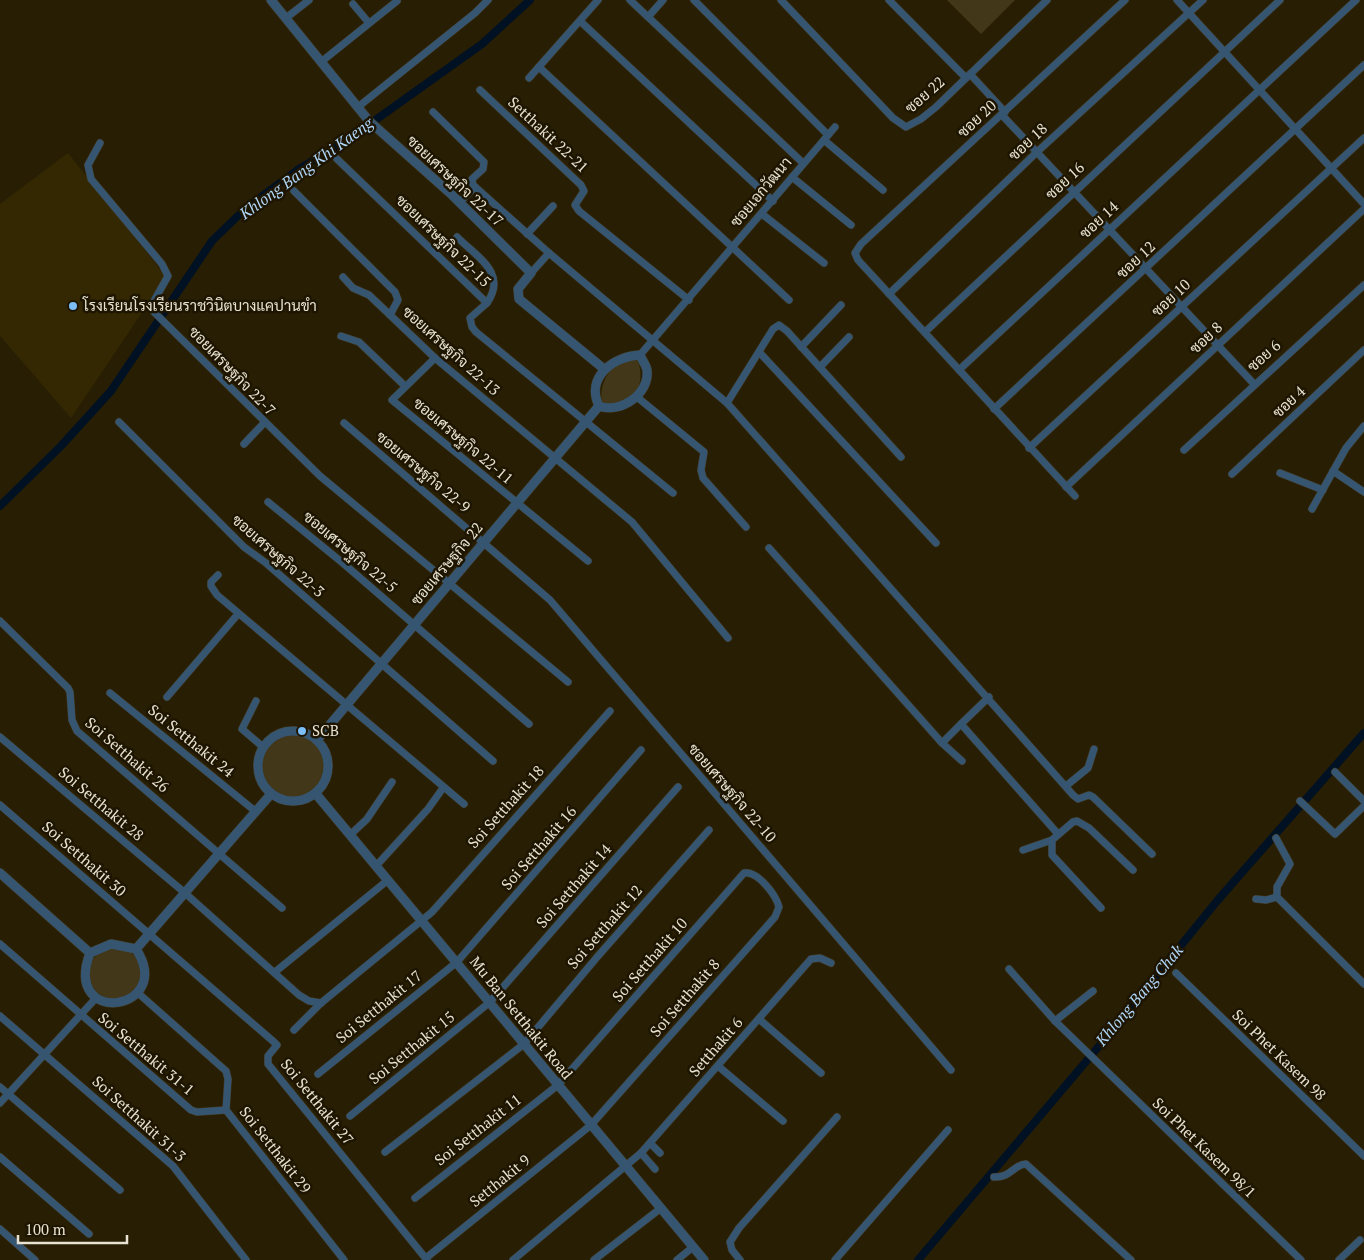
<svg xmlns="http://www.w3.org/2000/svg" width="1364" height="1260" font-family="'PT Serif',Sarabun,serif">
  <rect width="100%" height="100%" fill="#281e03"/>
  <polygon fill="#332802" points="68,153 166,277 71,418 0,336 0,204"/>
  <g fill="#423718">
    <polygon points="947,0 1015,0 981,34"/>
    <path d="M633,359L638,361C647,388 631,407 602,404C598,382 611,362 633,359Z"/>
    <circle cx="293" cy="765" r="32"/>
    <circle cx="115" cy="973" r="26"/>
  </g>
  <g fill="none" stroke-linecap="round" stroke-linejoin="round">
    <g stroke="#001124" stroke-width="8">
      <polyline points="0,506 61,446 111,391 212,241 245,209 299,169 346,141 482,44 530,0"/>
      <polyline points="918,1260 1100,1045 1217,901 1364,733"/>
    </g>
    <g stroke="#433920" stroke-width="8">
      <g id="minor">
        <polyline points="630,0 803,163"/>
        <polyline points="694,0 828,135"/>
        <polyline points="781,0 893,118 906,127 921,119 936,107 1047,0"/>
        <polyline points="889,0 966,78"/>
        <polyline points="1177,0 1364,204"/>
        <polyline points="353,4 369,23"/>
        <polyline points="648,17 663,0"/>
        <polyline points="286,18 309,0"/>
        <polyline points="580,21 773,201"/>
        <polyline points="321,62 397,1"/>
        <polyline points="539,67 789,300"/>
        <polyline points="970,74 1005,112"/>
        <polyline points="529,78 598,0"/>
        <polyline points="480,90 581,185 584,191 575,205 579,211 689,300"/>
        <polyline points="358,107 475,13 488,0"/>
        <polyline points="433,112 484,162 483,169 472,179 473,185 549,253 727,403 1073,795 1078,799 1089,795 1093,797 1152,854"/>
        <polyline points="1002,115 1254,384"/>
        <polyline points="824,140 883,190"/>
        <polyline points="100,143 88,165 91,179 162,264 168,276 150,308 153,311 320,476 568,682"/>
        <polyline points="337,159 487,303 470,318 472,327 476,332 673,493"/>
        <polyline points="792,177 851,225"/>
        <polyline points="294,191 395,292 398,300 390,315 435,358 632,522 728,638"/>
        <polyline points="459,203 475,187"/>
        <polyline points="762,214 824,263"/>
        <polyline points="527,234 553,206"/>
        <path d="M457,237C477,257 508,273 487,303"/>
        <polyline points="531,273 549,253"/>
        <polyline points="343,277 353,288 369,295 390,315"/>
        <polyline points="889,294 1037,152 1203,0"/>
        <polyline points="925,332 1280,0"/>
        <polyline points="341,336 359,342 405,386"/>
        <polyline points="801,347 841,305"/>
        <polyline points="760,353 936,543"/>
        <polyline points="640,355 835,127"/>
        <polyline points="435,358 392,400 588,561"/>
        <polyline points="820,367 849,337"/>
        <polyline points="959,370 1356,0"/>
        <polyline points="637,397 704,452 701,470 703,478 746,527"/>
        <polyline points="727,403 773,329 779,325 787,331 901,457"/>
        <polyline points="994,409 1364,65"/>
        <polyline points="119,422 244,547 266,563 493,761"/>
        <polyline points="344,423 550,600 951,1070"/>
        <polyline points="244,444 264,423"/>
        <polyline points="1029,448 1364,138"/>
        <polyline points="1184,450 1364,285"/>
        <polyline points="1333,471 1364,492"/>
        <polyline points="1280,473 1323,490"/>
        <polyline points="1232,474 1364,350"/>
        <polyline points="1066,487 1364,209"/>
        <polyline points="1075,496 858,260 855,253 861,244 1125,0"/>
        <polyline points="268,502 344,564 529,724"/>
        <polyline points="1312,509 1346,448 1364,426"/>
        <polyline points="769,548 942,743 961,724"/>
        <polyline points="218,575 211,582 211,586 217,595 464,804"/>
        <polyline points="0,621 68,688 70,692 72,720 77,731 282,908"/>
        <polyline points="110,693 255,811"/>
        <polyline points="167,697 238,614"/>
        <polyline points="989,697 961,724 1058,834"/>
        <polyline points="256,701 242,729 263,747"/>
        <polyline points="0,737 185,893 299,995 309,1001 321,1003"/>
        <polyline points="942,743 962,761"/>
        <polyline points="1335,772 1364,801"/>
        <polyline points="1066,786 1088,768 1094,749"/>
        <polyline points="1300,801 1335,834 1364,806"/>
        <polyline points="0,805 274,1042 277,1045 268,1056 268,1064 427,1260"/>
        <polyline points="350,835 367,819 392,782"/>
        <polyline points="1276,838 1290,864 1277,887 1277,897 1364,984"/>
        <polyline points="1023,850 1052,840"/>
        <polyline points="376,866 428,809 443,788"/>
        <polyline points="1256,899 1266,900 1277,897"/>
        <polyline points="1101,908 1052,855 1052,840 1073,822 1077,821 1089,828 1133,870"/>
        <polyline points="0,944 191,1110 197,1112 226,1110"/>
        <polyline points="1009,969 1055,1021 1301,1260"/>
        <polyline points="275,972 388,880"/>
        <polyline points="1176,973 1364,1156"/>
        <polyline points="138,993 226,1071 228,1079 226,1110 344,1260"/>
        <polyline points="0,1016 173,1166 246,1260"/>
        <polyline points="759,1019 821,1073"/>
        <polyline points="1055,1021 1093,991"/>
        <polyline points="294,1030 321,1003 432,912 610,711"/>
        <polyline points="718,1066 783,1121"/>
        <polyline points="318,1074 457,962 641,750"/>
        <polyline points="0,1087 120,1190"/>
        <polyline points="0,1103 96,998"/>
        <polyline points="350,1116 490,1002 678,787"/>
        <polyline points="650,1143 660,1153"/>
        <polyline points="385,1152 524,1044 598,956 709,830"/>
        <polyline points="641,1153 655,1169"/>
        <polyline points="0,1157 89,1234"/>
        <path d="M994,1177C1011,1178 1014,1164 1026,1164L1131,1260"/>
        <path d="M415,1198L558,1085L744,873C758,871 776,895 779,907L775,917L591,1125L426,1258"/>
        <polyline points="0,1229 35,1260"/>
        <polyline points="513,1260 641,1153 811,959 820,958 831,963"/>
        <polyline points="594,1260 661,1208"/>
        <polyline points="677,1260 693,1247"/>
        <polyline points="740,1260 732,1250 730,1242 739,1228 837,1117"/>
        <polyline points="835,1260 948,1130"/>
        <polyline points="1339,1260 1360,1240"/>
      </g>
    </g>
    <g stroke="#433920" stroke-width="10">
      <g id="tertiary">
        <polyline points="271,0 369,121 451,194 531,273 518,289 519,299 604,369"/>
        <path d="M640,355C642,360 646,365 647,370C650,394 620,414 599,406C585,377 614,356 640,355Z"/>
        <circle cx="293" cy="766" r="35"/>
        <polyline points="317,740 599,406"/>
        <polyline points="316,794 704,1260"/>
        <polyline points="0,873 90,953"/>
        <path d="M111,944L136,949C176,1011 62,1028 90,953Z"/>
        <polyline points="136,949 271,794"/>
      </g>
    </g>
    <use href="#minor" stroke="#365570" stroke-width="7"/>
    <use href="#tertiary" stroke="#365570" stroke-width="9"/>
  </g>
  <g fill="#7bbef8" stroke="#1e1500" stroke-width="2">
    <circle cx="73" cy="306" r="5"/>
    <circle cx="302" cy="731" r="5"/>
  </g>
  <g text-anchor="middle" stroke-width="5" stroke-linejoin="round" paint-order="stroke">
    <g font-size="15" fill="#e7e2d1" stroke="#1e1500">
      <text transform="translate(925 95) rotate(-41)" y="5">ซอย 22</text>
      <text transform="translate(977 119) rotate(-43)" y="5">ซอย 20</text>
      <text transform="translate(548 135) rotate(43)" y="5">Setthakit 22-21</text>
      <text transform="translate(1028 142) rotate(-43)" y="5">ซอย 18</text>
      <text transform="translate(455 181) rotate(43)" y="5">ซอยเศรษฐกิจ 22-17</text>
      <text transform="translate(1065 181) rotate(-43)" y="5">ซอย 16</text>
      <text transform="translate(761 192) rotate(-50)" y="5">ซอยเอกวัฒนา</text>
      <text transform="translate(1099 220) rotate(-43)" y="5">ซอย 14</text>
      <text transform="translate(443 241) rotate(44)" y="5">ซอยเศรษฐกิจ 22-15</text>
      <text transform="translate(1136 260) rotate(-43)" y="5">ซอย 12</text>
      <text transform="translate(1171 298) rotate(-43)" y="5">ซอย 10</text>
      <text transform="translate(1206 338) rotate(-43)" y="5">ซอย 8</text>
      <text transform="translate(451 351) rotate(42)" y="5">ซอยเศรษฐกิจ 22-13</text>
      <text transform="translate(1264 356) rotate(-42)" y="5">ซอย 6</text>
      <text transform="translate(232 371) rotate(46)" y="5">ซอยเศรษฐกิจ 22-7</text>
      <text transform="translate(1289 402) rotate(-43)" y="5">ซอย 4</text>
      <text transform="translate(463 441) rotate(40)" y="5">ซอยเศรษฐกิจ 22-11</text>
      <text transform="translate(423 472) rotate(40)" y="5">ซอยเศรษฐกิจ 22-9</text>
      <text transform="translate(350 552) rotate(40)" y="5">ซอยเศรษฐกิจ 22-5</text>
      <text transform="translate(278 556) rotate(41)" y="5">ซอยเศรษฐกิจ 22-3</text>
      <text transform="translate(447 564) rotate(-50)" y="5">ซอยเศรษฐกิจ 22</text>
      <text transform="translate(191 741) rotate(39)" y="5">Soi Setthakit 24</text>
      <text transform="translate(127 755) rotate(41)" y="5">Soi Setthakit 26</text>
      <text transform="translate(732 793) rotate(49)" y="5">ซอยเศรษฐกิจ 22-10</text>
      <text transform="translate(101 804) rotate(40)" y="5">Soi Setthakit 28</text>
      <text transform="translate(506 807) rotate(-48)" y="5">Soi Setthakit 18</text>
      <text transform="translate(539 848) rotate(-49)" y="5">Soi Setthakit 16</text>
      <text transform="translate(84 859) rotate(41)" y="5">Soi Setthakit 30</text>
      <text transform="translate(574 886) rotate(-49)" y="5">Soi Setthakit 14</text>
      <text transform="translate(605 927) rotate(-49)" y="5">Soi Setthakit 12</text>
      <text transform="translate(650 960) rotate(-49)" y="5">Soi Setthakit 10</text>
      <text transform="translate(685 998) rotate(-49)" y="5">Soi Setthakit 8</text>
      <text transform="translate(379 1007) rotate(-39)" y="5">Soi Setthakit 17</text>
      <text transform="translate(521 1018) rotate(51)" y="5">Mu Ban Setthakit Road</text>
      <text transform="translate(716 1047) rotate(-49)" y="5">Setthakit 6</text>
      <text transform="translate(412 1048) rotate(-39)" y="5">Soi Setthakit 15</text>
      <text transform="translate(146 1054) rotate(40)" y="5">Soi Setthakit 31-1</text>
      <text transform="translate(1279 1055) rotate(44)" y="5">Soi Phet Kasem 98</text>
      <text transform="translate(317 1102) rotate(51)" y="5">Soi Setthakit 27</text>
      <text transform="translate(139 1119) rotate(42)" y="5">Soi Setthakit 31-3</text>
      <text transform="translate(478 1130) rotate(-38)" y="5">Soi Setthakit 11</text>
      <text transform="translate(1204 1148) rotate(44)" y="5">Soi Phet Kasem 98/1</text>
      <text transform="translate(275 1150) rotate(52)" y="5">Soi Setthakit 29</text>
      <text transform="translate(500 1181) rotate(-39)" y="5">Setthakit 9</text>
    </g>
    <g font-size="15" fill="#e7e2d1" stroke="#1e1500" text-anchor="start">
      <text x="83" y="311">โรงเรียนโรงเรียนราชวินิตบางแคปานขำ</text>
      <text x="312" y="736">SCB</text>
    </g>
    <g font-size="16" font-style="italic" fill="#afd6f9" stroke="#1e1500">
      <text transform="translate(306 168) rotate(-36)" y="6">Khlong Bang Khi Kaeng</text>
      <text transform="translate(1139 995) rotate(-50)" y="6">Khlong Bang Chak</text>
    </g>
  </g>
  <path d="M18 1235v8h109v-8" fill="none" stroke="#e7e2d1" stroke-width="2.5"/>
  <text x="25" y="1235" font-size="15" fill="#e7e2d1" stroke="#1e1500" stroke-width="4" paint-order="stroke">100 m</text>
</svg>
